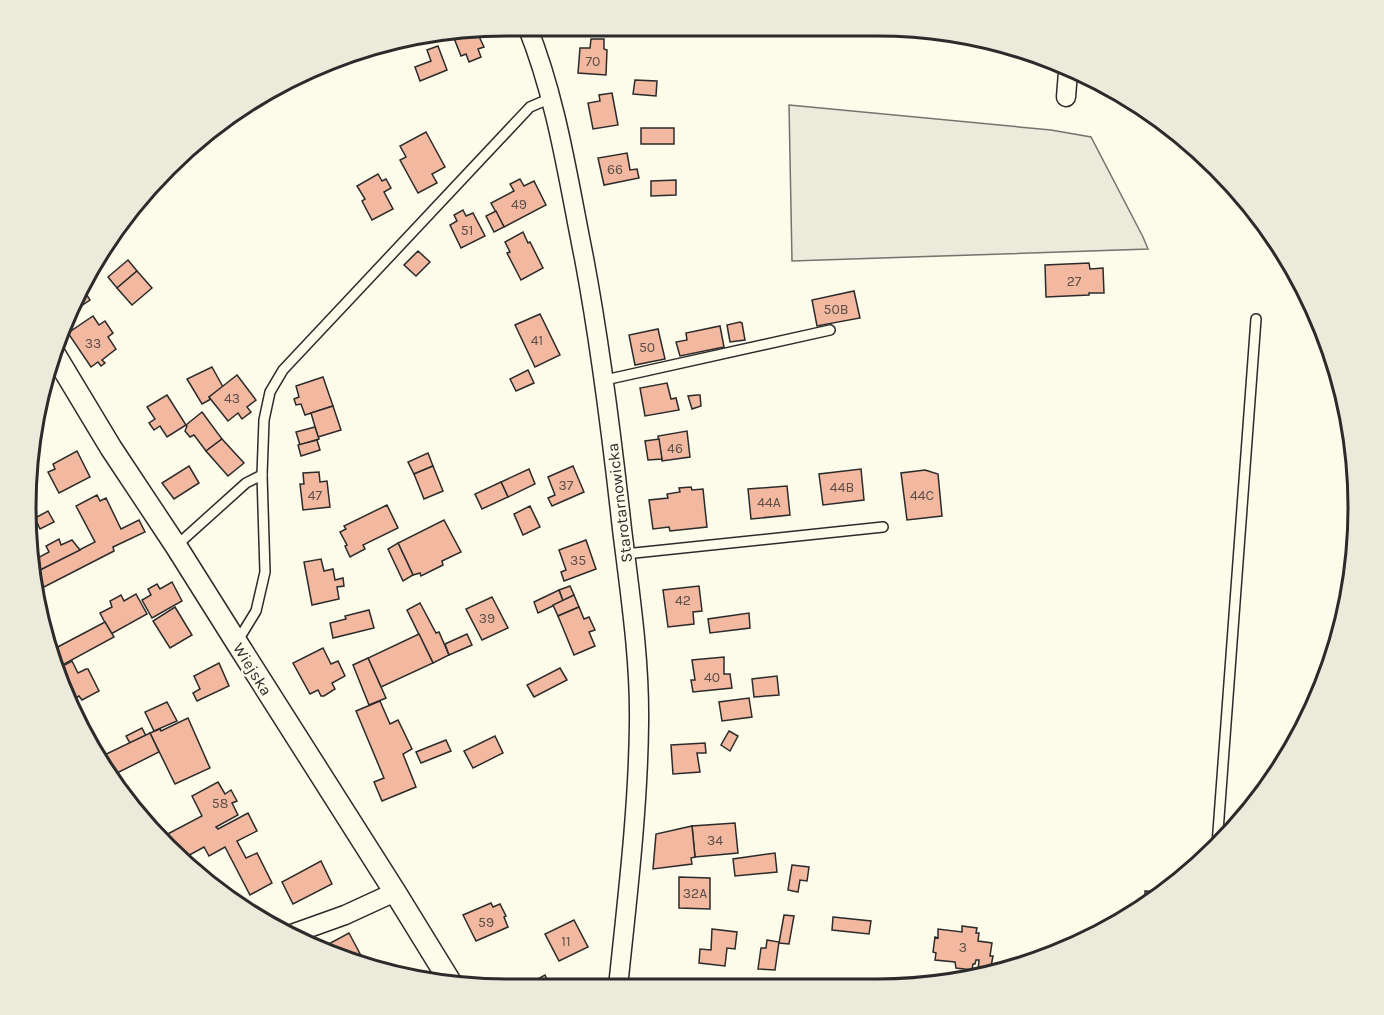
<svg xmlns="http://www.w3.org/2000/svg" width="1384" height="1015" font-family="Karla,sans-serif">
  <rect width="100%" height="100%" fill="#fdfbea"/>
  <polygon fill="#ecebdb" stroke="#74746e" stroke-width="1.5" points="789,105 1051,130 1091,137 1143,237 1148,249 792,261"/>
  <g fill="#f2b8a0" stroke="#2b2b2b" stroke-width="1.5">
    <polygon points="476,30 484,47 478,49 481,57 469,62 466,54 461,56 452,33"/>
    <polygon points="591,39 604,39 604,49 607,50 606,75 578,73 580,48 590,48"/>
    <polygon points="438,46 447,70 420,81 415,67 431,61 427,50"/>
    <polygon points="635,80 657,81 656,96 633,94"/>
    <polygon points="612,93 618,125 593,129 588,103 600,101 599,95"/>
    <rect x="641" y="128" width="33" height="16"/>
    <polygon points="426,132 445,167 432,174 437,183 418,193 400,160 406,157 400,146"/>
    <polygon points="627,153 630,170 637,169 639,178 604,185 598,158"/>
    <polygon points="378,174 382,181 386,179 391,188 384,192 393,209 372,220 362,201 365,199 357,186"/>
    <polygon points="520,179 524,186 534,181 546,205 504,227 491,203 514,191 510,184"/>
    <polygon points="676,180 676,195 651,196 651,181"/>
    <polygon points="463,210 466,216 473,213 485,236 461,248 450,225 457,221 454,215"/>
    <polygon points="496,211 504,227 494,232 486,216"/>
    <polygon points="523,232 528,243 530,242 543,268 521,280 507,253 510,252 505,242"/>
    <polygon points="418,251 430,262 416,276 404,265"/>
    <polygon points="128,260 137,271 117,288 108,277"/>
    <polygon points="1089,263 1090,269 1103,268 1104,293 1089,293 1089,295 1046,297 1045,265"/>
    <polygon points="137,271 152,288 132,305 117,288"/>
    <polygon points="81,286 90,300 69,314 75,294"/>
    <polygon points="854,291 860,318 817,326 812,300"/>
    <polygon points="540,314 560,355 535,367 515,325"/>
    <polygon points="93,316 99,325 105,321 113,333 108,337 116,349 102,360 105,363 101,366 98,362 91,367 68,333"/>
    <polygon points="740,322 742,323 745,340 730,342 727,325"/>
    <polygon points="720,326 724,347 680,356 676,342 687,340 686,333"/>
    <polygon points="658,329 665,359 635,365 629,335"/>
    <polygon points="212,367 223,387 209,397 211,399 202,404 187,379"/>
    <polygon points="528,370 534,383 516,391 510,379"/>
    <polygon points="237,375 256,400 247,407 251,412 242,419 238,413 228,421 209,397"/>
    <polygon points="323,377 333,406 305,415 301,404 296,405 294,399 299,397 296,386"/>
    <polygon points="667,383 671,399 676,398 679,410 645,416 640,388"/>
    <polygon points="167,395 186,425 167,437 160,426 154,430 149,423 155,419 147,407"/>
    <polygon points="697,395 700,395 701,406 692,409 688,396"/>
    <polygon points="333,406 341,430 318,437 311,413"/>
    <polygon points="202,412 222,439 206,451 194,435 190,437 185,431 187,426 186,425"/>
    <polygon points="315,427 319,439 300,445 296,432"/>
    <polygon points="687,431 690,457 662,461 658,436"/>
    <polygon points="222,439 244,463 228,476 206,451"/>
    <polygon points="659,439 662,459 648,460 645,441"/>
    <polygon points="317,440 320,450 301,456 298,445"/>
    <polygon points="77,451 90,477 59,493 48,472 55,469 53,464"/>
    <polygon points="428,453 433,466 414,474 408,462"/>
    <polygon points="189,466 199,483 174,499 162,483"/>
    <polygon points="433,466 443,491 424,499 414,474"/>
    <polygon points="573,466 584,492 552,506 548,498 555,495 548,477"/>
    <polygon points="529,469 535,484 508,497 501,482"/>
    <polygon points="861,469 864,500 823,505 819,474"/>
    <polygon points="925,470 938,474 942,516 907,520 901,473"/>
    <polygon points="319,472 320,482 327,481 330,507 303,510 300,484 304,484 303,473"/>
    <polygon points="501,482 508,497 482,509 475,494"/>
    <polygon points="787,486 790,515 751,519 748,489"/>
    <polygon points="691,487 692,490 703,489 707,527 670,531 669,527 653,529 649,500 668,498 667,494 680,492 679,488"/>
    <polygon points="97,495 100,501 106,498 121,529 139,520 145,532 113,547 114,551 44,587 36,572 95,542 76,506"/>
    <polygon points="387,505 398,528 363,545 365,549 350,557 345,546 347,545 340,532 346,529 344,526"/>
    <polygon points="530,506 540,527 523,535 514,514"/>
    <polygon points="48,511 54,522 40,529 35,518"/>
    <polygon points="444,520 461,552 442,561 443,565 421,576 420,573 413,575 398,543"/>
    <polygon points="59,539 61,545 72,540 80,550 36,572 32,561 49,552 46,546"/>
    <polygon points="586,540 596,569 564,581 561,572 566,570 559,550"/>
    <polygon points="398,543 413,575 403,581 388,549"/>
    <polygon points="321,559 324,571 333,569 335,580 343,578 344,586 337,587 339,599 312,605 304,562"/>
    <polygon points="172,582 182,601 152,618 142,600 151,595 148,589 157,584 160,589"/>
    <polygon points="570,586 574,595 563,601 559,590"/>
    <polygon points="699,586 702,611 693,612 694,624 668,627 663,590"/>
    <polygon points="559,590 563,601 538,613 534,602"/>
    <polygon points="136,594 147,614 111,634 100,613 112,607 110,601 121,595 124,601"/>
    <polygon points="574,595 579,607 558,616 553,605"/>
    <polygon points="492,597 508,628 482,640 466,609"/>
    <polygon points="420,603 436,633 439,632 449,655 433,663 407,610"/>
    <polygon points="175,607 192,635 170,648 153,621"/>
    <polygon points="579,607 584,619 589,617 595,630 589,632 595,646 574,655 558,616"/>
    <polygon points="369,610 374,628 333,638 330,623 346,619 345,616"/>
    <polygon points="749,613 750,628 710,633 708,619"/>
    <polygon points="105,622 114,637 57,668 52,650"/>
    <polygon points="419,634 433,663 381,687 368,658"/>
    <polygon points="467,634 472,645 449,655 445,644"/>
    <polygon points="323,648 331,664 338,661 345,676 332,683 335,689 324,696 321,696 318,690 310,694 293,663"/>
    <polygon points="724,657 724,674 730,674 732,688 693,692 691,680 695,680 692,660"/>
    <polygon points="368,658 386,698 369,705 353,665"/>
    <polygon points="72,661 78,673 86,669 88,669 99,691 82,700 79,696 68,702 62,692 60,682 61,682 57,669"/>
    <polygon points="219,663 229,686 197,701 193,693 200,689 194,676"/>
    <polygon points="560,668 567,680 534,697 527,685"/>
    <polygon points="777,676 779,695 754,697 752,679"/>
    <polygon points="749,698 752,717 722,721 719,702"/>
    <polygon points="380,701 390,724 398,720 412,749 403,754 416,787 382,801 374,782 384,778 356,711"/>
    <polygon points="167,702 177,721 154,731 145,712"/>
    <polygon points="188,718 210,768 175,784 150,733 160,729 161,731"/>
    <polygon points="142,728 146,736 130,743 126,736"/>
    <polygon points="729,731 738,736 730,751 721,745"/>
    <polygon points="150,733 159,752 111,776 100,757"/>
    <polygon points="495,736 503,753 473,768 464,751"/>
    <polygon points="446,740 451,751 421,763 416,752"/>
    <polygon points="705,743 706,753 697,753 700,772 673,774 671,745"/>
    <polygon points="218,782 225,794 231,790 237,801 232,803 238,815 216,827 218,829 248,813 257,831 237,841 246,858 257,853 272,883 250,895 225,847 209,856 204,847 184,858 178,847 171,850 160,838 202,816 192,796"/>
    <polygon points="735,823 738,853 695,857 692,826"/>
    <polygon points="692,826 695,857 691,858 692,864 653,869 656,834"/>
    <polygon points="775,853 777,872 735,876 733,859"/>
    <polygon points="321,861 332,884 293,904 282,882"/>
    <polygon points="792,865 809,867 807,881 800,880 798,892 788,890"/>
    <polygon points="679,877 710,878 710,909 679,908"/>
    <polygon points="1145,891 1166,892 1145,905"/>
    <polygon points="491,903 493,907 500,904 506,916 504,917 508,927 476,941 463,915"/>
    <polygon points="784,915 794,916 789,944 779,943"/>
    <polygon points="833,917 871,921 869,934 832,930"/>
    <polygon points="574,920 588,947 559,961 545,934"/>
    <polygon points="962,926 977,928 976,933 979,933 978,941 992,943 990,956 993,956 990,972 978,972 979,960 976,960 975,964 973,964 972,970 956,968 955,962 935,960 936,953 933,952 935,937 938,938 938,929 962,932"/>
    <polygon points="712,929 737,932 735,949 727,948 725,966 699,963 700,949 711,950"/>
    <polygon points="349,933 367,967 353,964 326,952 323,947"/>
    <polygon points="767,940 779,942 775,970 758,969 761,948 766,948"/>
    <polygon points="545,975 551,988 535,988 532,982"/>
  </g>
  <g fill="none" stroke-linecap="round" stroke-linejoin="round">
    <g stroke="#2b2b2b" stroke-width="12">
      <g id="service">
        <polyline points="605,380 830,330"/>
        <polyline points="176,546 246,483 262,475"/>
        <polyline points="625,554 883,527"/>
        <polyline points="237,642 256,611 265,572 262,475 264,420 270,392 283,370 530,107 551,98"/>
        <polyline points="1217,845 1256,319"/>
      </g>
    </g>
    <g stroke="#2b2b2b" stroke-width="21">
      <g id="minor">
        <path d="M527,26C557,100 568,179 584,258C601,348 612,438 622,529C630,594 640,659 639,724C638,812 627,900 618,987"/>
        <polyline points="1066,97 1068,72"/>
        <polyline points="289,935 345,915 395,892"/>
      </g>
    </g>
    <g stroke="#2b2b2b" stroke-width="24">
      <polyline id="tertiary" points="55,355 111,448 176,546 237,643 395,892 451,983"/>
    </g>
    <use href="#service" stroke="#fdfbea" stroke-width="9"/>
    <use href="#minor" stroke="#fdfbea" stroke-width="18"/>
    <use href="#tertiary" stroke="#fdfbea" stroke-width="21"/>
  </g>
  <g text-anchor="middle" stroke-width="4.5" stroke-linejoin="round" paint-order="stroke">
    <g font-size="14" fill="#5d4e48">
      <text x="593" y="66">70</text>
      <text x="615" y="174">66</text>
      <text x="519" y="209">49</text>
      <text x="467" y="235">51</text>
      <text x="1074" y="286">27</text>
      <text x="836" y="314">50B</text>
      <text x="537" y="345">41</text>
      <text x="93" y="348">33</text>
      <text x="647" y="352">50</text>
      <text x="232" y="403">43</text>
      <text x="675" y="453">46</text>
      <text x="566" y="490">37</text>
      <text x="842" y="492">44B</text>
      <text x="315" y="500">47</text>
      <text x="922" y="500">44C</text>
      <text x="769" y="507">44A</text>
      <text x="578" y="565">35</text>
      <text x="683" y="605">42</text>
      <text x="487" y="623">39</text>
      <text x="712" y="682">40</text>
      <text x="220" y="808">58</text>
      <text x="715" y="845">34</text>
      <text x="695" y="898">32A</text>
      <text x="486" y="927">59</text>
      <text x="566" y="946">11</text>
      <text x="963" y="952">3</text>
    </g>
    <g font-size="16" fill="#2b2b2b" stroke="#fdfbea">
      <text transform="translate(619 503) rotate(-97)" y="6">Starotarnowicka</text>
      <text transform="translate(253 669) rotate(58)" y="6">Wiejska</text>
    </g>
  </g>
  <path d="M0 0H1384V1015H0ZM507 36H877A471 471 0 0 1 1348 507V508A471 471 0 0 1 877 979H507A471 471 0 0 1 36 508V507A471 471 0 0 1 507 36Z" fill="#eceadb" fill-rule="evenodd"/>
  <path fill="none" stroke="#2b2b2b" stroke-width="3" d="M507 36H877A471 471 0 0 1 1348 507V508A471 471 0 0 1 877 979H507A471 471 0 0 1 36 508V507A471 471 0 0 1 507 36Z"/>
</svg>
